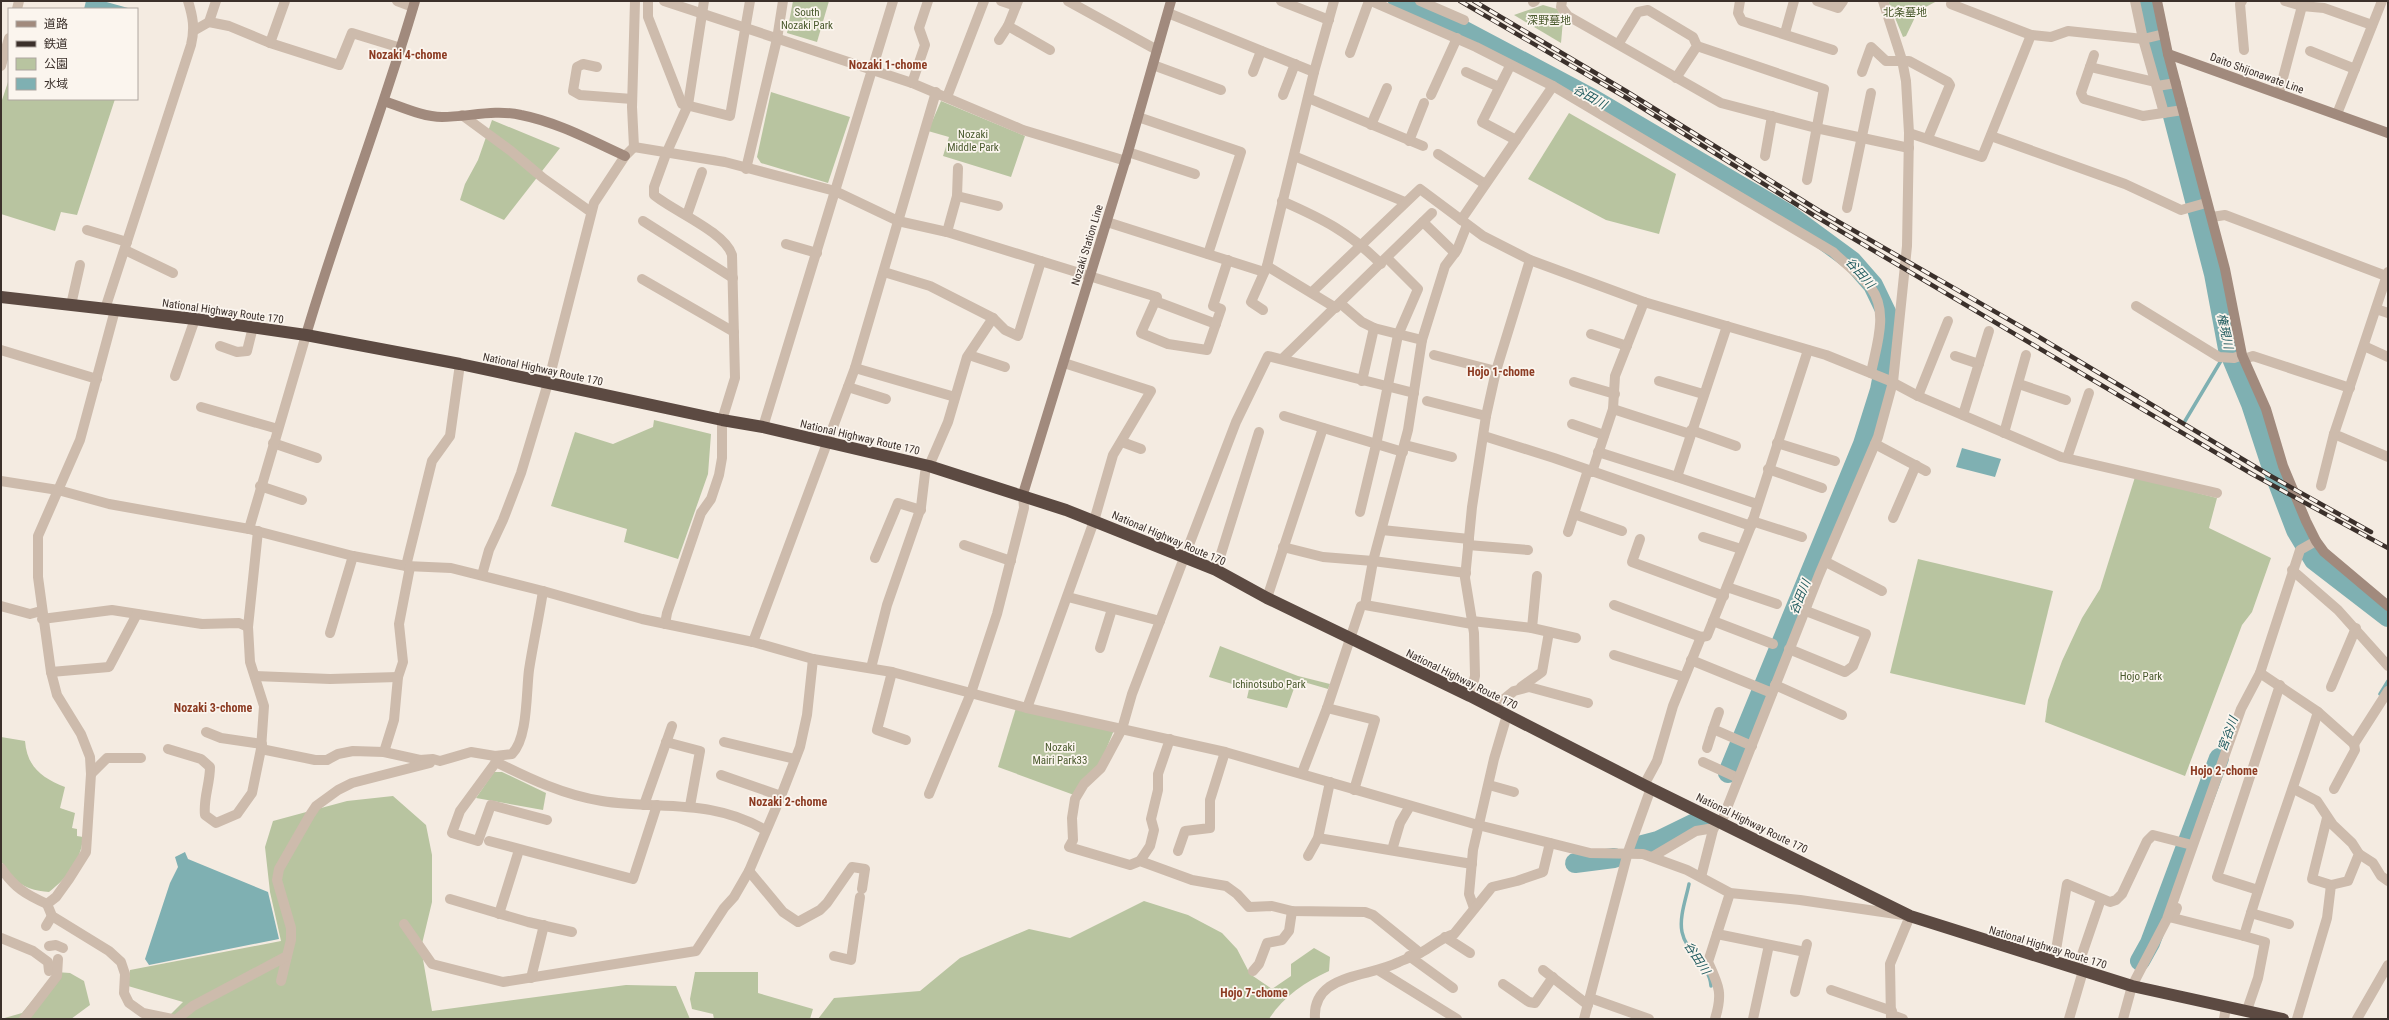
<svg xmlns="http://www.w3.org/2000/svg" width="2389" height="1020" font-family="'Roboto Condensed','Noto Sans JP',sans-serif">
  <rect width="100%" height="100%" fill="#f4ebe1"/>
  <g fill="#b8c4a0">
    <polygon points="793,1 829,1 817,42 787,33"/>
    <polygon points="1888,1 1937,1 1918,11 1906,36 1903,37"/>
    <polygon points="1543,5 1557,9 1563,20 1561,43 1514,15"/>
    <polygon points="9,79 9,99 115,99 77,215 61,212 55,231 1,214 1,103"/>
    <polygon points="771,92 850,117 828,183 761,163 757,157"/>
    <polygon points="941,101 1025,136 1011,177 943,156 949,137 928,131"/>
    <polygon points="1569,113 1676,174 1659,234 1606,220 1528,179"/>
    <polygon points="492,120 560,148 504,220 460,200 465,184 478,160"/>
    <polygon points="654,420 711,434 708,474 678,559 624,542 627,529 551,506 575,432 613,444 653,427"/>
    <polygon points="2135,477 2217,498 2209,528 2271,558 2252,612 2242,625 2185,776 2045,722 2048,700 2062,661 2082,618 2100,589"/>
    <polygon points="1918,559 2053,591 2025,705 1890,673"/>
    <polygon points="1220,646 1298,676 1330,684 1328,689 1297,680 1287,708 1247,698 1249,689 1209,677"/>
    <polygon points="1016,708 1114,730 1099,767 1074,795 998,767"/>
    <path d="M1,737L25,741C27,767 42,778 65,787L60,808L75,813L72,828L77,829V836L83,837C81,861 68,877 49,892C36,891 22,888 13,877C8,872 6,866 1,862Z"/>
    <polygon points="494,772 502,772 546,793 543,810 476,798"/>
    <polygon points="393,796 426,825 432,855 432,902 421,948 432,1011 626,985 676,986 690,1019 166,1019 183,1002 128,986 130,970 281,941 270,892 265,847 273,821 347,801"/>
    <path d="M1144,901L1188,915L1222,933L1237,949L1250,974L1272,989L1291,976V964L1314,948L1330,957L1329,971C1305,982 1283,997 1269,1019H818L834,998L920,991L960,958L1029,929L1070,938Z"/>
    <polygon points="56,972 70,973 84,981 90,1005 71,1019 1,1019 22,1013"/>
    <polygon points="695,972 758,972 758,993 813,1009 810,1019 714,1019 713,1014 692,1009 690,999"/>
  </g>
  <g fill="#7fb0b2">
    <polygon points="86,1 103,1 128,8 84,9"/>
    <polygon points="1962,448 2001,459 1995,477 1956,467"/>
    <polygon points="185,852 188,859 268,892 279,939 149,965 145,959 170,883 178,867 175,857"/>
  </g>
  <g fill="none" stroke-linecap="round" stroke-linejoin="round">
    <g stroke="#7fb0b2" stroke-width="3.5">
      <polyline points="2185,421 2228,349"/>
      <polyline points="2380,694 2388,681"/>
      <path d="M1689,884C1686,899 1679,917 1682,932C1686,953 1710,965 1711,986"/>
    </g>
    <g stroke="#7fb0b2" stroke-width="20">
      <polyline points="1398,1 1459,28 1593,99 1788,214 1852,261 1873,285 1887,314 1886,359 1880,390 1863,444 1728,773"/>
      <polyline points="2145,1 2152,35 2214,274 2228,349 2251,404 2270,462 2296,530 2314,560 2388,617"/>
      <polyline points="1639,846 1658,841 1703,819"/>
      <polyline points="1575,863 1614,858"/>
      <polyline points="2140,961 2150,943 2219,758"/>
    </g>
    <g stroke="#cdbbac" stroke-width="10">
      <polyline points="397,1 413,7"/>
      <polyline points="648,1 648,17 682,104 730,116 750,1"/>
      <polyline points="664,1 912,83 1023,130 1126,161"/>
      <polyline points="1001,1 1016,6"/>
      <polyline points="1068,1 1157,50"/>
      <polyline points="1281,1 1329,20"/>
      <path d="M1371,1L1476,47L1553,86L1833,252C1845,264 1861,275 1871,288C1889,312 1876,347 1871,373"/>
      <polyline points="1420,1 1464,20"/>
      <polyline points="1562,1 1561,7 1568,16 1721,103 1816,128 1909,148"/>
      <polyline points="1740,1 1738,13 1742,21 1833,50"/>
      <polyline points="1817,1 1838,8 1843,1"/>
      <polyline points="1952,1 1951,4 2031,35 2051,37 2068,31 2143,39 2164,34"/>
      <polyline points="2135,1 2143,39 2164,113"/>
      <polyline points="2242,1 2240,4 2244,50"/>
      <polyline points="2285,1 2302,6"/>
      <polyline points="1533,2 1535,1"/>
      <polyline points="17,9 19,1"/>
      <polyline points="1168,13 1314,72"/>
      <polyline points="209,22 216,1"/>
      <polyline points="1008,26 1050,50"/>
      <polyline points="195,30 209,22 229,26 270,43 339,65 352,33 401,48"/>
      <polyline points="1785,33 1794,1"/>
      <polyline points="999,40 1008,26 1018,1"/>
      <polyline points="270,43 285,1"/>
      <polyline points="1619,43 1638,12 1648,10 1693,37 1697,46 1676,78"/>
      <polyline points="1697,46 1824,89 1807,180"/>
      <polyline points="2310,51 2355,69"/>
      <polyline points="1350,53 1369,1"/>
      <polyline points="2094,55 2081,93 2084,99 2143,116 2183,110"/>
      <polyline points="1153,65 1221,90"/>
      <polyline points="1,66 9,38"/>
      <polyline points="597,67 583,64 577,67 573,91 580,95 632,99"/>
      <polyline points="2090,67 2155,82"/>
      <polyline points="1509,68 1482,122 1516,140"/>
      <polyline points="1253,72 1261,51"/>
      <polyline points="1466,72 1499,87"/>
      <polyline points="1862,72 1871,47 1886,61 1909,61 1948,82 1950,85 1928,138"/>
      <polyline points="912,83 925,45 919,28 928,1"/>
      <polyline points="2157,86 2176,83"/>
      <polyline points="2279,93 2302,6 2324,8 2372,25"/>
      <polyline points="1283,95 1295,64"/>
      <polyline points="1431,95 1457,38"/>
      <polyline points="947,97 984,1"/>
      <polyline points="1308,98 1423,146"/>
      <polyline points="2337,114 2382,1"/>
      <polyline points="462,115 511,151 543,178 591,212"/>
      <polyline points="1138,117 1241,152 1208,254"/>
      <polyline points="1371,125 1387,88"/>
      <polyline points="1909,133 1982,157 2031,35"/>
      <polyline points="1991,136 2125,184 2181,210 2206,203"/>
      <polyline points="1409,141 1424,103"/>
      <polyline points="634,147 725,162 835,191 898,221 947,232 1157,297 1141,333 1168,344 1207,350 1221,309 1213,306 1228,260"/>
      <polyline points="1128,152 1195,174"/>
      <polyline points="1438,154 1485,184"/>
      <polyline points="1294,156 1405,202"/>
      <polyline points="1765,156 1772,116"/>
      <polyline points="746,169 777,39 783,1"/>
      <polyline points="957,196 998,206"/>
      <path d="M1282,201C1323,219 1349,232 1381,264"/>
      <polyline points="1847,208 1871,93"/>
      <polyline points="687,215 702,172"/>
      <polyline points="2212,217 2225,215 2386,276"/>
      <polyline points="1461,220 1553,86"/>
      <polyline points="643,221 733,278"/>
      <polyline points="1107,222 1264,272"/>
      <polyline points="1423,222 1455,253"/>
      <polyline points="87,230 127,242"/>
      <polyline points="947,232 957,196 958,168"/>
      <polyline points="786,244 817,253"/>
      <polyline points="125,250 173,273"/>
      <polyline points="1267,266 1336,308"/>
      <polyline points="884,272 930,286 993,318 1005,330 1018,336 1041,261"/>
      <polyline points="2388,272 2334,434 2388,457"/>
      <polyline points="642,279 734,332"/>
      <polyline points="1312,292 1420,189 1483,236 1530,260 1644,302 1826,355 1888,380 1918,396 2061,457 2217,493"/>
      <polyline points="1155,301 1216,324"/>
      <polyline points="1341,304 1362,322 1374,328 1422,340"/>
      <polyline points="71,305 80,265"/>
      <polyline points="2136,306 2219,357 2234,358 2242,355"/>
      <path d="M105,309L191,45C195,28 193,17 188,1"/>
      <polyline points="2376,309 2388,313"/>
      <polyline points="1263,310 1251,302 1267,266 1314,72 1334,1"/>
      <polyline points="1591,334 1627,346"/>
      <polyline points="220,346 237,352 247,351 253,327"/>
      <polyline points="2364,346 2388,357"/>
      <polyline points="1,350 97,379"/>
      <polyline points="969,355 1005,367"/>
      <polyline points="1434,355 1496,371"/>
      <polyline points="1955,356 1979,364"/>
      <polyline points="1282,359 1432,213"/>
      <polyline points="2244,359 2253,356 2350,388"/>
      <polyline points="855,368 955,397"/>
      <polyline points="175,376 195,319"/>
      <polyline points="1362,381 1374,328"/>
      <polyline points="1659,381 1703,394"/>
      <polyline points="1574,382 1615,394"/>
      <polyline points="2019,384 2066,400"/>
      <polyline points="848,387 886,399"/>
      <polyline points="1414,393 1268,356 1236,422 1132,694 1122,729 1101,768 1084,784 1075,799 1072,818 1073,840 1069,847 1130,865 1140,861 1192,880 1226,886 1237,894 1249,907 1272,906 1292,911 1365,912 1373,915 1420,953"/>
      <polyline points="1918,396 1948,321"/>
      <polyline points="1427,401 1486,416"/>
      <polyline points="201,407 278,429"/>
      <polyline points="1613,409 1690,434"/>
      <polyline points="1963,415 1989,331"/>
      <polyline points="1284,416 1403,452"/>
      <polyline points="1572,424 1604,435"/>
      <polyline points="763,427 893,1"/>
      <polyline points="1691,430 1736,446"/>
      <polyline points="2004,433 2026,355"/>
      <polyline points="1484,436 1554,458 1751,526"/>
      <polyline points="1122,442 1141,449"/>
      <polyline points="273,443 317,458"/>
      <polyline points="1777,443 1835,461"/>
      <polyline points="1875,444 1926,471"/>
      <polyline points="1405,445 1452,457"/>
      <polyline points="1598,452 1677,477 1727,326"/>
      <polyline points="2067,458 2089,393"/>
      <polyline points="929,466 948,422 967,357 993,318"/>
      <polyline points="1768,469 1822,488"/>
      <polyline points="1592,472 1613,409 1615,376 1644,302"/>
      <polyline points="1677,477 1757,504"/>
      <polyline points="1,481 58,490 109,504 249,529 353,556 406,566 451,568 543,591 642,619 753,642 813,659 892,672 1027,708 1225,752 1478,825 1590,853 1643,854 1687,870 1730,893 1800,900 1910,916 1890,964 1891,1019"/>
      <polyline points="260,486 302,500"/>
      <polyline points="2321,486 2334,434"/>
      <polyline points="1360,512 1376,445 1398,335 1418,289 1387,258"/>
      <polyline points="1574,514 1622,531"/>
      <polyline points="1893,518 1916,465"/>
      <polyline points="1752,521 1802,537"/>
      <polyline points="249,529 306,335"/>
      <polyline points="1382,530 1469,539"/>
      <polyline points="1568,532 1588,470"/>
      <polyline points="1703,537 1741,549"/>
      <polyline points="1640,539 1632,562 1724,596"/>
      <polyline points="964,545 1011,561"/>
      <polyline points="1468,545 1528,550"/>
      <polyline points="1283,547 1323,557 1373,561 1466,573"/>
      <polyline points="875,558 898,503 921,510"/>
      <polyline points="1826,562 1882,591"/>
      <polyline points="406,566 432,461 450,436 460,364"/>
      <polyline points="1216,570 1259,432"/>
      <polyline points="2292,570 2338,610 2388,666"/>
      <polyline points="482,575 489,550 503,520 521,473 548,383 594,203 625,156 634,147 632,107 635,1"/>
      <polyline points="1727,587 1777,604"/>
      <polyline points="1068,597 1160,621"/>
      <polyline points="1267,598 1323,428"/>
      <polyline points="1365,605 1472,624"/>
      <polyline points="1614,605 1701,637 1707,636 1751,526 1808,350"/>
      <polyline points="1,606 30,614 41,611"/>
      <polyline points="42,619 112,610 202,624 239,623 248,627"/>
      <polyline points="1472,621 1532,628 1576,638"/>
      <polyline points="1713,621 1773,644"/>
      <path d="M665,624L667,613L701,513L711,499L719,475L722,458V420L735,378L732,255C725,232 673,211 654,195V187L666,154L688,105L704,1"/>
      <polyline points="1532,628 1537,576"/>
      <polyline points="330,633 353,556"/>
      <polyline points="753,642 855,368 936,92"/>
      <polyline points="1100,648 1112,609"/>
      <polyline points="1789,649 1845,672 1853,666 1866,634 1806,611"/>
      <polyline points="1614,655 1684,677"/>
      <polyline points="1691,660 1772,693"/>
      <polyline points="871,668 887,605 921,507 926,465"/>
      <polyline points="51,672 109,667 137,614"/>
      <polyline points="892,672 877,730 906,740"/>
      <polyline points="2260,673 2318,712 2354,744 2388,691"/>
      <polyline points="255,676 330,679 398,677"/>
      <polyline points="1775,685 1842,715"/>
      <polyline points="1521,687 1542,672 1549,632"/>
      <polyline points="2331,687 2356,628"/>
      <polyline points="1470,696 1475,676 1474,633 1465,578 1472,507 1486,416 1496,371 1530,260"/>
      <polyline points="1027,708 1094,521 1113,455 1151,391 1064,363"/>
      <polyline points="1327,708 1375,720 1354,790"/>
      <polyline points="1493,708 1514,691 1529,687 1588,703"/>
      <polyline points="1719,712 1713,729 1752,746"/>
      <polyline points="206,732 221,738 262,744"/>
      <polyline points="666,742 700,751 690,806"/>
      <polyline points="724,742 795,759"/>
      <polyline points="1707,748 1713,729"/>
      <path d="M168,749L201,759L210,767C210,784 203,799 205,815L216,823L237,814L252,793L261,749L264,706L250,662L248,627L258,531"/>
      <path d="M261,749L315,760H327L338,754L353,751L384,752L420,760L433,759L440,761L471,752L495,756L512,754C528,738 526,693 529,670C533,644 539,617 543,591"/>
      <polyline points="384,752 394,720 398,677 403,662 399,624 410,567"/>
      <path d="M495,756L496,762C530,779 564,795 602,801C659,810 712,798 765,830"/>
      <polyline points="496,762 460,811 452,833 478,841 491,805 547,820"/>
      <polyline points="1703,762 1738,778"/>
      <polyline points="1302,773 1327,708 1361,606 1365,605 1373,561 1408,430 1422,340 1445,266 1457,250 1467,225"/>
      <polyline points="91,774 107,758 141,758"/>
      <polyline points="721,775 781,796"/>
      <polyline points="1489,785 1514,792"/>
      <polyline points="1644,785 1657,761 1673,706 1701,637"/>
      <polyline points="2294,789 2317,801 2333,825 2352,843 2359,854 2348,881 2331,885 2312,879 2327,818"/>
      <polyline points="2334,789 2355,750 2354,744"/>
      <polyline points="929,794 971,693 997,614 1024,508 1023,494"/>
      <polyline points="644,805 672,726"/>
      <polyline points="1721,823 1819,575 1878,437 1893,382 1907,246 1909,133 1906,81 1902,60 1883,1"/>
      <polyline points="1318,838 1472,864"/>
      <polyline points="489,841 633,879 657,805"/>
      <polyline points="1392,850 1400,823 1410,806"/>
      <polyline points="1178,851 1185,831 1210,828 1210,800 1225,752"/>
      <polyline points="2359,854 2373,863 2381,876 2388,881"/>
      <polyline points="1308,856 1318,838 1330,782"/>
      <polyline points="1652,857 1696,831 1714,828"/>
      <polyline points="1140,861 1150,846 1154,830 1151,819 1158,790 1158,774 1170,739"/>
      <path d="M1,868C15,888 25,894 47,904L56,897L69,879L86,852L91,774L90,757L81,734L57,695L51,672L38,577V536L80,440L115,310"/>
      <polyline points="749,871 783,912 798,922 820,910 827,903 852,867 865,869 862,889"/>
      <polyline points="1701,877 1715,822"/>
      <polyline points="2258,890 2217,877 2280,685"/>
      <polyline points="450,899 528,922 572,932"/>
      <polyline points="47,904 52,916 109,951 121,962 125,974 124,993 129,1003 143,1013 172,1019"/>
      <polyline points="1474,908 1469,894 1473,850 1494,759 1507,715"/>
      <polyline points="2177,908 2173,918 2244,936"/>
      <polyline points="2251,913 2289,924"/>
      <polyline points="499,914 519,850"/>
      <polyline points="404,924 432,964 503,982 696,951 724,908 734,897 749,871 781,796 800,747 807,715 813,659"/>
      <polyline points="46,926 52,916"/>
      <polyline points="1717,934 1805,952"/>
      <polyline points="1445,937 1470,953"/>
      <polyline points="1,938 33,951 48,962 49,971"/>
      <polyline points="49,946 56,945 63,948"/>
      <polyline points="834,956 851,960 860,897"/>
      <polyline points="1409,956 1453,988"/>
      <polyline points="2054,962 2067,884 2110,902 2116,900 2122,894 2147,841 2153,835 2192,845"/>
      <polyline points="2077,969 2101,899"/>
      <polyline points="1378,970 1457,1019"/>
      <polyline points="1543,970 1588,1005"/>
      <polyline points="1253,971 1259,964 1267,943 1282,940 1289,931 1292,911"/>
      <polyline points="531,978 544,925"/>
      <polyline points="281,981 287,956"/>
      <polyline points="1503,984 1529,1002 1535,1003 1553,977"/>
      <polyline points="1831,990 1892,1011"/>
      <polyline points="1795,992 1807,944"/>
      <polyline points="1590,998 1649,1019"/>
      <path d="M2247,1010L2258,978L2265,942L2244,936C2266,861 2294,787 2318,712"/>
      <polyline points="1892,1015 1903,1019"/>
      <polyline points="24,1019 57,976 58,959"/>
      <polyline points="177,1019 193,1006 287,956 291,940 291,928 277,880 279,869 310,815 316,806 338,790 352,783 430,763"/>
      <path d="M1315,1019C1314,1006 1318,995 1329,987C1350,973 1377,973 1399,962C1406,959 1415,956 1422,952C1433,946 1441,938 1454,934L1492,887L1517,881L1543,872L1550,843"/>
      <polyline points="1584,1019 1628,852 1651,788"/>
      <path d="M1715,1019C1723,993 1719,986 1708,962L1730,893"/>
      <polyline points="1753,1019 1769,945"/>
      <polyline points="2069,1019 2083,971"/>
      <polyline points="2123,1019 2132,986 2167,919 2241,709 2260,673 2300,550 2316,541"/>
      <polyline points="2224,1019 2226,1007"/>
      <polyline points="2297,1019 2327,918 2331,885"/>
      <polyline points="2357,1019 2388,965"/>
    </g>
    <g stroke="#a18a7d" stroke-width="10">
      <polyline points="2157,1 2168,54 2225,269 2242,355 2266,409 2283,466 2306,521 2316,541 2324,552 2388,606"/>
      <polyline points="2168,54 2388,133"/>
      <path d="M384,101C402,107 423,117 442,117C468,117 494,109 521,115C557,122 592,141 625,156"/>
      <path d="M306,335C339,223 382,114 415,1"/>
      <polyline points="1023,494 1128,152 1171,1"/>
    </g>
    <polyline stroke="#5c4a42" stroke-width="12" points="1,297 195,319 306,335 460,364 722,420 763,427 929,466 1066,510 1216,570 1267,598 1470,696 1644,785 1910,916 2132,986 2283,1019"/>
    <g stroke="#3b302b" stroke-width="4.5">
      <g id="rail">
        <polyline points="1460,1 1625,97 1815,216 2252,474 2388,548"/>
        <polyline points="1474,1 1626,91 1818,210 2034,334 2269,475 2371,532"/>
      </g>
    </g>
    <use href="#rail" stroke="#fbf5ee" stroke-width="3" stroke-dasharray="9" stroke-linecap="butt"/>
  </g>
  <g text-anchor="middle" stroke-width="3.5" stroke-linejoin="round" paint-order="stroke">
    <g font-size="11" fill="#4a5a2e" stroke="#fbf5ee">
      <text x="807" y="16">South<tspan x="807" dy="13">Nozaki Park</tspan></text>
      <text x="1905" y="16">北条墓地</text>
      <text x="1549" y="24">深野墓地</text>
      <text x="973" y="138">Nozaki<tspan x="973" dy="13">Middle Park</tspan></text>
      <text x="2141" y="680">Hojo Park</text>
      <text x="1269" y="688">Ichinotsubo Park</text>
      <text x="1060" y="751">Nozaki<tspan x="1060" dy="13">Mairi Park33</tspan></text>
    </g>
    <g font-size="11" fill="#3b302b" stroke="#fbf5ee">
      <text transform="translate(2257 73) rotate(20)" y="4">Daito Shijonawate Line</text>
      <text transform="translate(1087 245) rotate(-73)" y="4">Nozaki Station Line</text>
      <text transform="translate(223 311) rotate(8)" y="4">National Highway Route 170</text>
      <text transform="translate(543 369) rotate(12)" y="4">National Highway Route 170</text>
      <text transform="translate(860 437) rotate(13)" y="4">National Highway Route 170</text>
      <text transform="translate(1169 538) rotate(23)" y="4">National Highway Route 170</text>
      <text transform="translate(1462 679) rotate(26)" y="4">National Highway Route 170</text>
      <text transform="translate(1752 823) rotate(26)" y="4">National Highway Route 170</text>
      <text transform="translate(2048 947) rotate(17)" y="4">National Highway Route 170</text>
    </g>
    <g font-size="12" font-weight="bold" fill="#8c3b22" stroke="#fbf5ee">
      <text x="408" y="59">Nozaki 4-chome</text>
      <text x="888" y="69">Nozaki 1-chome</text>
      <text x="1501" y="376">Hojo 1-chome</text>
      <text x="213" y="712">Nozaki 3-chome</text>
      <text x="2224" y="775">Hojo 2-chome</text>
      <text x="788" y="806">Nozaki 2-chome</text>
      <text x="1254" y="997">Hojo 7-chome</text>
    </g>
    <g font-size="12" font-style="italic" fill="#1f5a5e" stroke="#fbf5ee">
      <text transform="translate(1590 97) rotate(29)" y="4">谷田川</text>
      <text transform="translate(1860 273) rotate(48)" y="4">谷田川</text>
      <text transform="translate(2225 331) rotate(78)" y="4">権現川</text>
      <text transform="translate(1800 597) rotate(-68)" y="4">谷田川</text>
      <text transform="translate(2228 734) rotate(-70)" y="4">宮谷川</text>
      <text transform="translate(1697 958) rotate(57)" y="4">谷田川</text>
    </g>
  </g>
  <rect width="2389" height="1020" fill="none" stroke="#3b302b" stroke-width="4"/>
  <rect x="8" y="8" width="130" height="92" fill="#fbf5ee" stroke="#aea6a0"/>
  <rect x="16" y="21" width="20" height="6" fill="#a18a7d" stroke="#aea6a0"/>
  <text x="44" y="28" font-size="12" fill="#3b302b">道路</text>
  <rect x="16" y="41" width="20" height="6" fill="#3b302b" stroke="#aea6a0"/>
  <text x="44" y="48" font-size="12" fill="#3b302b">鉄道</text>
  <rect x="16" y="58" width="20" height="12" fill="#b8c4a0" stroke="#aea6a0"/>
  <text x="44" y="68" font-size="12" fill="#3b302b">公園</text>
  <rect x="16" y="78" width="20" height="12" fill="#7fb0b2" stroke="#aea6a0"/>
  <text x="44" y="88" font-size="12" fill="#3b302b">水域</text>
</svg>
